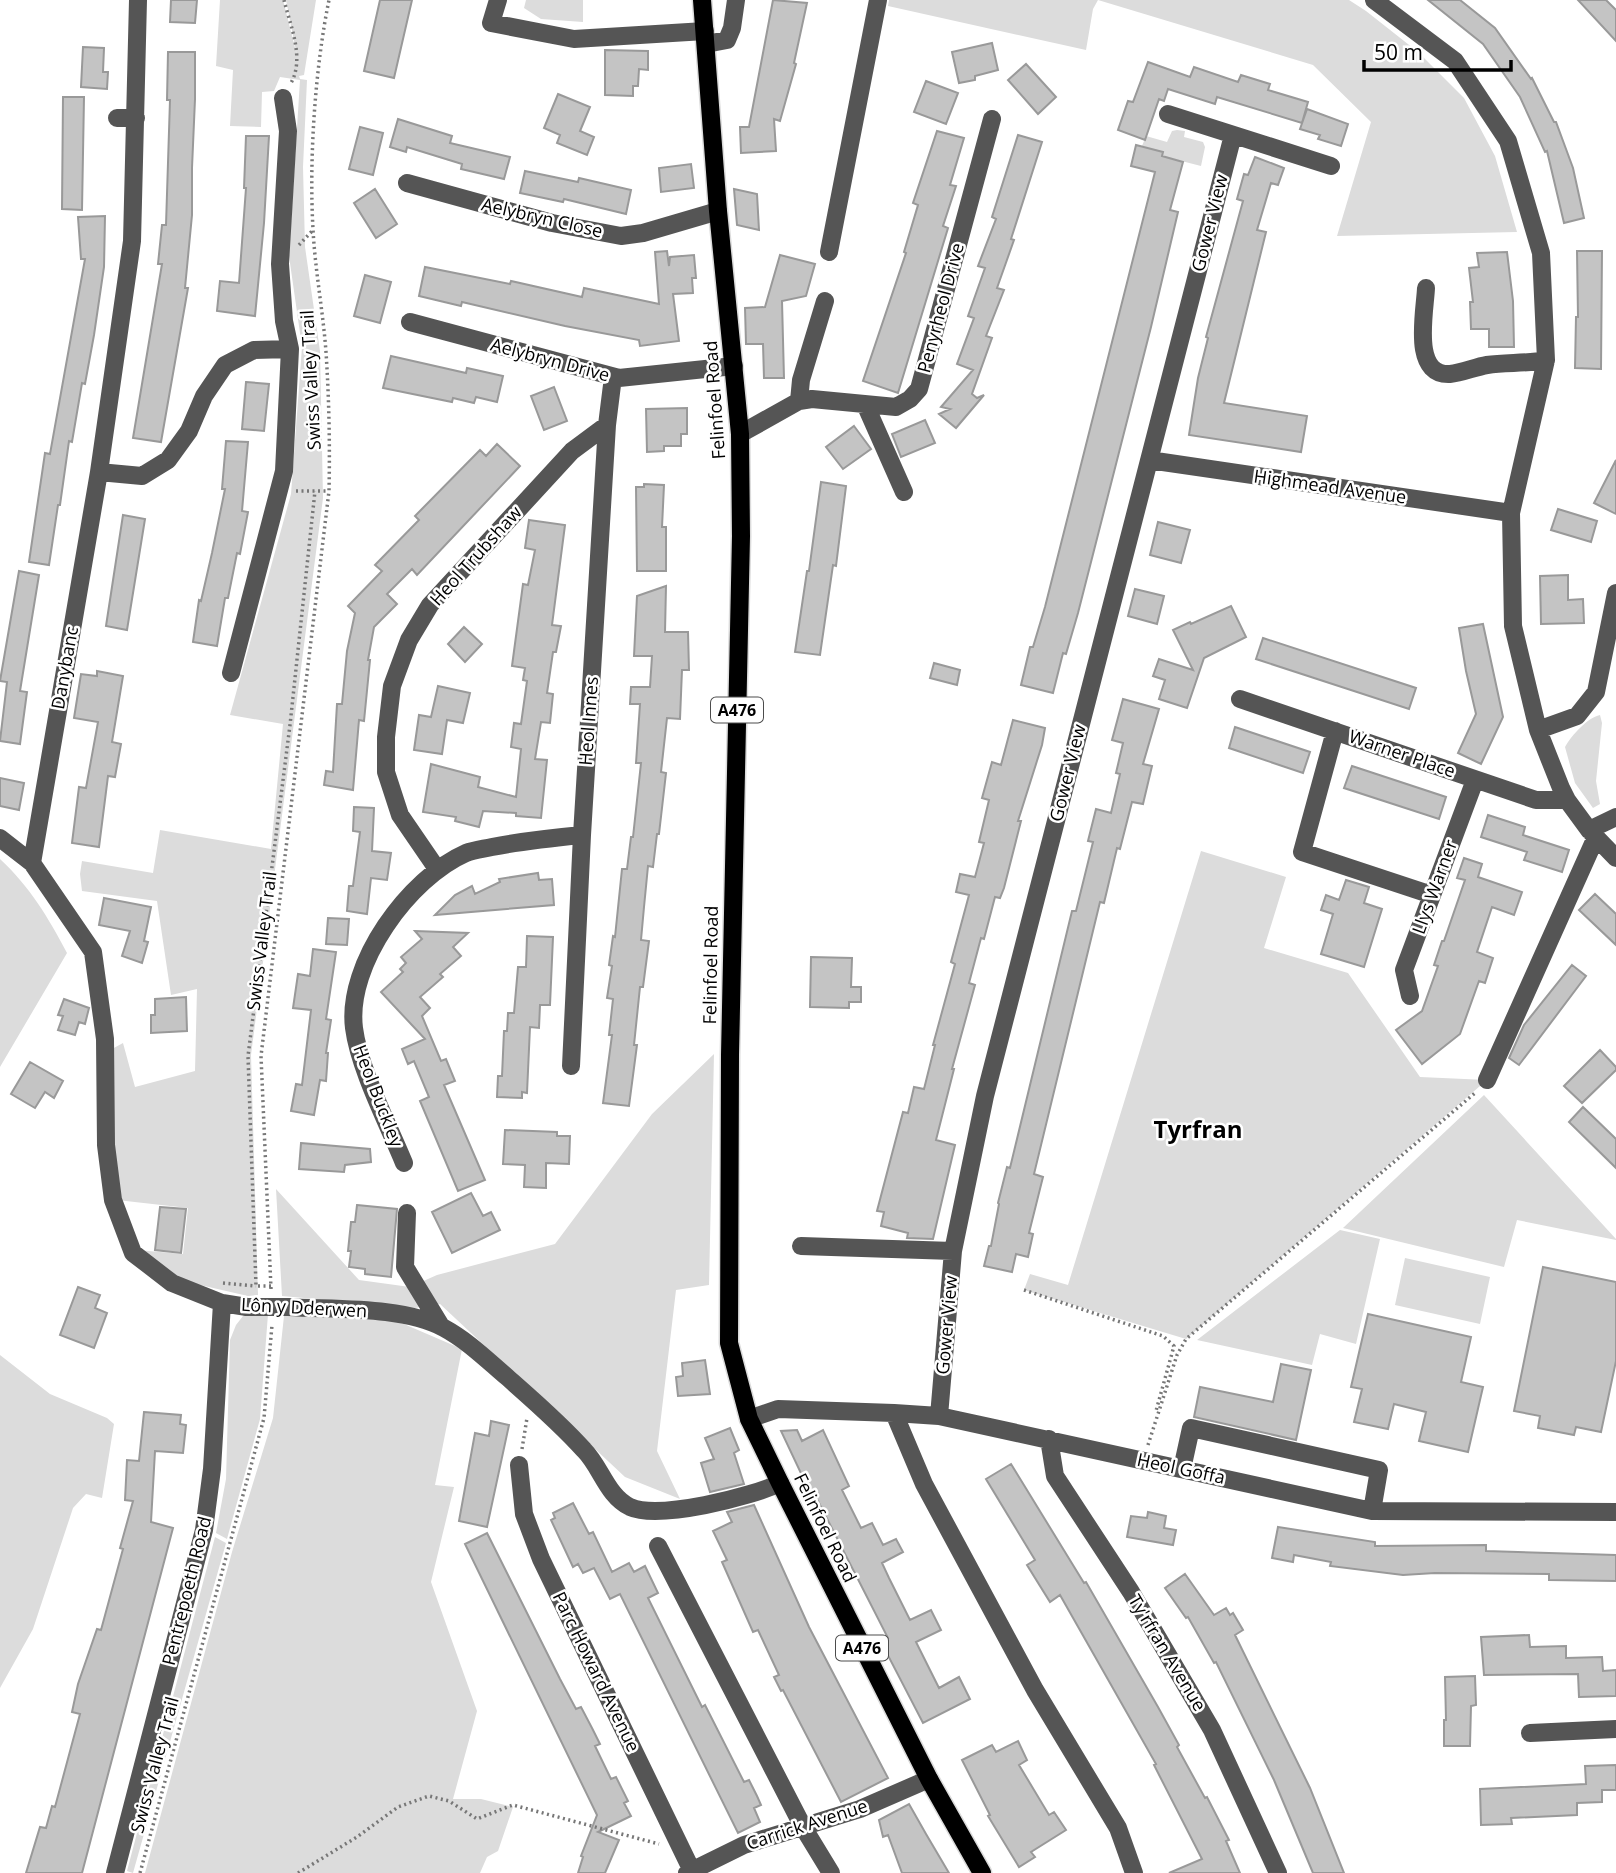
<svg xmlns="http://www.w3.org/2000/svg" width="1616" height="1873" font-family="'Open Sans',sans-serif">
<style>
.green{fill:#dcdcdc}
.building{fill:#c4c4c4;stroke:#999;stroke-width:2}
.lines{fill:none;stroke-linecap:round;stroke-linejoin:round}
.major-casing{stroke:#dbdbdb;stroke-width:21}
.path{stroke:#777;stroke-width:3.5;stroke-dasharray:2 3.5;stroke-linecap:butt}
.minor{stroke:#555;stroke-width:18}
.major{stroke:#000;stroke-width:18}
.minor-bridge{stroke:#555;stroke-width:18}
.labels{text-anchor:middle;stroke-width:5;stroke-linejoin:round;paint-order:stroke}
.shield{fill:#fff;stroke:#4c4c4c;stroke-width:2}
.shield-label{font-size:16px;font-weight:bold;fill:#000}
.street-label{font-size:18px;fill:#000;stroke:#fff}
.district-label{font-size:24px;font-weight:bold;fill:#000;stroke:#fff}
</style>
<rect width="100%" height="100%" fill="#fff"/>
<path class="green" d="M220,0H283L297,56L286,0H316L304,75L299,76L300,79L307,80L303,167L305,247L320,351L323,498L251,1055L258,1295L248,1296L174,1279L137,1250L183,1254L188,1208L117,1200L110,1137L112,1049L123,1043L135,1087L195,1071L197,989L171,995L157,901L82,891L80,874L82,861L153,873L160,830L271,849L283,724L230,715L291,494L302,347L289,256L300,80L280,77L274,91L262,92L261,127L230,126L233,70L216,66Z
M526,0H583V22L541,19L524,8Z
M889,0H1349L1366,11L1418,52L1464,98L1495,156L1517,232L1337,236L1371,122L1313,65L1098,0L1093,9L1086,50L888,6Z
M1177,130L1185,131L1184,137L1203,142L1205,147L1201,166L1162,156L1163,152L1142,146L1146,136L1167,142L1172,131Z
M1600,715L1602,723L1596,781L1600,804L1593,808L1575,783L1565,747C1572,735 1587,718 1600,715Z
M1201,851L1286,877L1264,948L1348,973L1420,1077L1487,1080L1186,1339L1024,1290L1030,1274L1068,1285Z
M0,859C30,887 48,917 67,953L0,1067Z
M714,1054L709,1285L676,1290L657,1451L680,1499L625,1477L440,1304L415,1308L282,1296L276,1189L359,1280L410,1287L437,1275L555,1244L652,1114Z
M1484,1095L1616,1239V1240L1517,1220L1504,1267L1343,1228Z
M1340,1230L1380,1239L1356,1344L1320,1334L1312,1365L1197,1340Z
M1405,1258L1490,1277L1480,1324L1395,1305Z
M268,1314L260,1419L227,1539L216,1533L226,1479L230,1340L236,1325L243,1316Z
M284,1316L390,1318L462,1349L435,1485L454,1487L431,1582L477,1711L453,1799H481L513,1807L498,1851L487,1857L480,1873H145L232,1552L273,1418Z
M0,1355L50,1394L107,1418L114,1424L102,1498L86,1494L73,1508L33,1629L0,1688Z
M215,1537L226,1543L133,1873L127,1871Z"/>
<path class="building" d="M171,0H197L195,23L170,22Z
M380,0H412L394,78L364,71Z
M773,0L807,3L794,63L796,64L780,121L774,119L776,151L741,153L740,127H749Z
M1428,0H1460L1495,28L1531,79L1532,78L1554,122H1556L1573,168L1584,218L1564,223L1547,151L1545,152L1520,97L1483,44Z
M1578,0H1606L1616,10V41Z
M992,43L998,70L975,76V80L959,83L952,52Z
M83,47L104,48L103,72H108L107,89L81,87Z
M605,50L648,51V70L639,69L638,86H633V96L605,95Z
M168,52H195V99L192,168V215L185,288H188L161,442L133,438L162,264H158L162,225H166L170,100H167Z
M1148,62L1190,77L1194,67L1238,82L1241,75L1270,84L1268,90L1308,102L1302,123L1217,97L1215,104L1168,89L1164,101L1159,99L1145,140L1118,130L1128,101L1133,102Z
M1026,64L1056,97L1038,114L1008,80Z
M926,81L958,93L946,124L914,112Z
M558,94L590,107L580,131L594,137L587,155L557,143L560,135L544,128Z
M63,97H84L82,210L62,209Z
M1307,109L1348,124L1341,146L1318,139L1320,135L1300,129Z
M398,119L452,136L450,143L510,157L504,179L461,169L462,164L407,147L406,152L390,147Z
M360,127L383,133L373,175L349,169Z
M937,131L964,138L950,185L956,186L943,226L948,228L898,393L863,381L906,253L904,252L918,205L913,203Z
M1018,135L1042,142L1011,239L1014,240L997,288L1004,290L986,336L992,338L972,394L977,398L984,395L956,428L939,414L950,409L941,407L973,370L957,364L974,318L968,316L985,268L978,266L996,219L992,217Z
M246,136H269L264,223L255,316L217,311L220,281L239,283L246,188H244Z
M1136,145L1163,152L1162,156L1183,162L1170,210L1178,212L1151,327L1078,613L1066,654L1063,653L1053,693L1021,685L1030,647H1033L1045,607L1155,172L1131,166Z
M1255,157L1284,168L1278,185L1271,183L1257,230L1266,232L1224,403L1307,416L1301,452L1189,435L1198,378L1208,338L1206,337L1243,201L1237,199L1244,174L1248,175Z
M691,164L694,188L661,192L659,168Z
M525,171L578,182L579,178L631,190L626,214L564,199L563,202L520,193Z
M375,189L397,224L376,238L354,203Z
M734,189L757,194L759,230L737,225Z
M105,216L104,267L94,335L85,384L82,383L72,442L69,441L60,505H58L49,565L29,562L45,453L50,454L85,259H81L78,217Z
M667,251L669,266L670,257L694,255L696,278H692L693,293L673,294L679,341L640,346L639,340L565,326L462,302L461,306L419,296L425,267L510,284L511,281L582,297L584,288L659,304L655,252Z
M1577,251H1602L1601,369L1575,368L1576,317H1578Z
M1507,252L1513,301L1514,347H1489V329H1471L1470,302H1473L1469,268L1479,267L1477,253Z
M780,255L815,264L806,296L782,301L784,378H764L763,344H746L745,308L765,307Z
M365,275L391,282L380,323L354,316Z
M391,356L466,373L467,368L503,376L497,402L476,397L474,403L453,398L452,402L383,388Z
M246,382L269,384L264,431L242,429Z
M554,387L567,421L544,430L531,396Z
M687,408V434H681V446H664V451L647,452L646,409Z
M925,420L935,443L901,457L892,434Z
M854,426L871,449L843,469L826,447Z
M226,441L248,442L242,511L248,512L240,554L237,553L228,598H225L217,646L193,642L199,600L201,601L212,553L225,489H222Z
M497,444L520,466L417,575L412,569L387,594L397,604L374,627L368,660H370L364,721L359,720L353,790L324,785L326,771L333,772L337,704H342L347,651L355,613L348,606L382,571L375,565L419,520L415,516L480,450L486,456Z
M1616,460V514L1594,503Z
M821,482L846,486L836,566L833,565L820,655L795,652L807,571H809Z
M644,484L664,485L662,527H666V571H637L636,487H644Z
M1558,509L1597,521L1591,542L1551,530Z
M123,515L145,519L127,630L106,626Z
M529,520L565,525L552,625L561,626L556,652H553L547,693L553,694L550,723L541,722L535,759L547,760L541,818L516,816V813L483,811L479,827L455,821L456,817L423,812L431,764L480,777L478,787L516,797L521,749L511,747L514,723L521,724L527,681L523,680L525,668L512,666L523,584L528,585L535,550L525,548Z
M1158,522L1190,530L1181,563L1150,555Z
M19,571L39,575L20,691L27,692L20,744L0,741L7,682L0,681Z
M1568,575V600L1583,599L1584,623L1541,624L1540,576Z
M666,586L665,632H688L689,670H682L680,719L667,718L661,772L666,773L659,834H657L653,867L648,866L644,907L641,940L649,941L643,987H640L634,1045H637L629,1106L603,1103L612,1035H609L613,999L607,998L612,966L609,965L613,936L615,937L622,869H627L631,837H633L641,763H636L640,704H630L631,687H650L652,656H634L637,596Z
M1135,589L1164,596L1157,624L1128,616Z
M1231,606L1246,637L1204,658L1187,708L1159,699L1165,680L1153,676L1159,659L1193,670L1173,630L1190,622L1191,624Z
M1483,624L1503,717L1481,764L1458,753L1476,714L1466,671L1459,628Z
M464,627L482,644L465,662L448,644Z
M1263,638L1416,688L1409,709L1256,659Z
M934,663L960,670L957,685L930,678Z
M97,671L123,676L112,742L121,744L115,777L108,776L99,847L72,843L79,787L86,788L98,722L74,718L81,674L97,676Z
M438,686L470,693L463,723L447,720L442,754L414,750L419,715L431,717Z
M1123,699L1159,709L1143,764L1152,766L1143,804L1132,802L1120,849L1117,848L1104,903L1100,902L1034,1174L1043,1177L1029,1233L1033,1234L1028,1257L1016,1254L1012,1272L984,1266L989,1246H991L999,1204L998,1203L1007,1167L1010,1168L1072,911H1076L1093,842L1088,841L1096,809L1111,813L1120,774L1116,773L1123,743L1112,740Z
M1013,720L1045,728L1042,745L1018,821H1021L1004,888L1000,898L995,897L984,939L981,938L969,983L975,985L952,1069H954L936,1140L955,1145L933,1239L907,1238L908,1233L881,1226L884,1212L877,1211L903,1112L908,1113L914,1087L924,1089L935,1045H933L955,964L951,962L969,895L956,892L960,874L975,877L984,843L979,842L989,800L982,798L992,762L1001,765Z
M1235,727L1310,752L1303,773L1229,748Z
M1352,766L1446,797L1439,819L1344,788Z
M0,778L24,783L19,810L0,806Z
M354,807L374,808L372,851L391,853L387,880L371,878L367,914L347,911L349,886H353L360,832L353,831Z
M1488,815L1525,827L1523,835L1569,850L1562,872L1524,860L1527,852L1481,837Z
M1464,858L1482,864L1478,877L1522,892L1514,915L1492,907L1477,952L1493,958L1485,983L1479,981L1460,1034L1422,1064L1396,1030L1422,1011L1438,966L1434,965L1442,941H1444L1465,880L1457,878Z
M538,873L539,880L552,879L554,905L435,915L455,895L472,886L475,894L500,882L499,879Z
M1346,880L1369,887L1364,903L1382,909L1364,967L1321,954L1333,914L1321,910L1326,895L1339,900Z
M1595,894L1616,914V945L1579,910Z
M104,898L151,907L144,941L148,942L142,963L122,956L130,931L99,925Z
M328,918L349,919L347,945L326,944Z
M415,931L468,933L453,947L461,956L440,974L443,977L420,997L430,1008L422,1016L441,1061L446,1059L455,1081L444,1085L485,1180L458,1191L420,1101L429,1097L414,1061L408,1064L402,1049L425,1039L381,992L403,972L400,969L406,963L401,957L422,939Z
M527,936L553,937L550,1005H540L539,1028L530,1027L527,1093L522,1092V1098L497,1097L498,1076H502L504,1031H507L508,1013H514L518,967H526Z
M313,949L336,952L326,1019L331,1020L326,1053H328L326,1081L320,1080L314,1115L291,1111L296,1084L302,1085L311,1010L293,1008L298,974L310,976Z
M811,957L852,958L851,987H861V1002H849V1008L810,1007Z
M1572,965L1586,976L1519,1065L1509,1058L1524,1025Z
M186,997L187,1031L151,1033V1015H155V999Z
M64,999L89,1008L85,1024L79,1022L75,1035L58,1030L63,1016L58,1015Z
M1600,1050L1616,1067V1070L1582,1103L1564,1086Z
M30,1062L63,1081L54,1098L45,1092L35,1108L11,1094Z
M1583,1107L1616,1139V1168L1569,1122Z
M505,1130L557,1132V1136H570L569,1164L546,1163V1188L524,1187L525,1165L503,1164Z
M301,1143L370,1149L371,1162L345,1165L344,1172L299,1169Z
M471,1193L483,1216L491,1212L500,1230L452,1253L432,1212Z
M357,1205L397,1209L391,1277L365,1274V1269L349,1267L351,1251H348L351,1222H355Z
M160,1207L186,1209L181,1253L155,1250Z
M1543,1267L1616,1282V1361L1601,1432L1576,1427L1574,1435L1538,1428L1540,1416L1514,1411Z
M78,1287L100,1295L95,1308L107,1313L94,1348L60,1335Z
M1368,1314L1471,1337L1461,1382L1483,1387L1468,1452L1419,1441L1426,1412L1394,1404L1388,1429L1354,1422L1362,1389L1351,1387Z
M705,1360L710,1394L678,1396L676,1377L683,1376L682,1363Z
M1281,1364L1311,1370L1296,1440L1194,1417L1200,1387L1273,1402Z
M144,1412L181,1415L180,1424L186,1425L183,1453L155,1451L151,1522L173,1528L82,1873H26L40,1827L46,1828L52,1806L55,1807L80,1714L72,1712L78,1684L97,1629L101,1630L123,1549L120,1548L133,1501L125,1500L127,1460L139,1461Z
M491,1421L509,1425L487,1527L459,1521L475,1433L489,1436Z
M730,1428L739,1450L734,1453L744,1484L710,1492L701,1463L714,1459L705,1438Z
M797,1430L802,1441L823,1430L849,1486L842,1490L861,1528L872,1523L883,1545L896,1539L903,1552L882,1563L889,1578L910,1620L931,1610L941,1630L916,1642L939,1688L959,1677L970,1699L923,1723L881,1642L888,1638L818,1501L815,1503L781,1431Z
M1011,1464L1084,1583L1086,1582L1158,1707L1179,1745L1177,1747L1205,1798L1207,1797L1229,1840L1226,1841L1240,1873H1169L1202,1859L1154,1765L1156,1764L1060,1595L1050,1602L1027,1565L1035,1560L986,1479Z
M573,1503L589,1534L593,1532L612,1572L629,1563L634,1572L645,1566L658,1593L648,1598L702,1707L705,1705L744,1782L749,1780L757,1796L761,1805L754,1808L760,1822L738,1833L620,1594L610,1599L594,1568L583,1573L578,1564L573,1567L551,1520L555,1518L553,1513Z
M754,1505L809,1627L888,1778L841,1802L783,1690L781,1691L774,1677L779,1675L758,1630L753,1632L722,1562L727,1560L713,1531L732,1522L727,1512Z
M1148,1512L1166,1516L1164,1528L1176,1530L1173,1545L1127,1537L1131,1516L1147,1518Z
M1278,1527L1375,1542V1546L1486,1545V1551L1616,1555V1581L1549,1580V1574L1435,1573L1403,1575L1330,1566L1331,1562L1294,1555L1293,1562L1272,1558Z
M487,1533L560,1679L576,1709L581,1707L592,1728L600,1744L595,1746L611,1779L616,1777L628,1801L624,1803L631,1816L598,1832L619,1840L605,1873H578L583,1857L581,1856L597,1815L465,1544Z
M1185,1574L1214,1615L1226,1608L1230,1615L1233,1613L1243,1630L1235,1635L1310,1788L1344,1873H1313L1274,1780L1216,1662L1214,1663L1188,1617L1186,1618L1165,1588Z
M1529,1635L1530,1647L1566,1646V1658L1602,1657L1603,1671L1616,1670V1696L1579,1697L1578,1674L1484,1675L1481,1637Z
M1475,1676L1476,1705L1471,1706L1470,1746H1444V1720H1446L1445,1677Z
M1018,1741L1027,1760L1019,1765L1049,1815L1054,1812L1066,1830L1031,1852L1035,1857L1019,1867L988,1816L990,1815L962,1760L992,1745L996,1752Z
M1616,1765V1790H1602V1802L1577,1803V1815L1511,1818L1512,1824L1481,1825L1480,1789L1586,1784L1585,1766Z
M909,1804L926,1834L949,1873H902L888,1835L883,1837L879,1820Z"/>
<g class="lines">
<g class="major-casing">
<path id="major" d="M702,0L718,211L740,434L741,536L730,1055L729,1343L749,1419L780,1483L929,1779L982,1873"/>
</g>
<path class="path" d="M284,0C290,25 305,58 291,83
M299,245L313,230
M296,491H329
M223,1283L256,1286
M271,1286H256L248,1056L290,725L315,491
M271,1289L261,1056L329,491C330,444 329,398 326,352C323,311 315,270 313,229C309,160 315,68 329,0
M1024,1290L1163,1336L1174,1346L1156,1411
M1148,1445L1177,1355L1186,1339L1475,1093
M522,1449L527,1418
M140,1873L264,1418L272,1325
M298,1873L357,1837L398,1807L429,1796L449,1801L477,1819L513,1805L659,1844"/>
<path class="minor" d="M498,0L491,23L574,39L705,31
M1374,0L1455,61L1508,141L1541,253L1546,360L1511,513L1513,626L1538,730L1561,788L1567,800L1589,830L1616,858
M706,44L727,40L732,28L736,0
M1168,114L1331,166
M117,118H136
M407,183L552,223L621,236L643,233L718,211
M829,252L878,0
M1426,288C1425,312 1411,376 1450,374C1462,373 1475,367 1487,365C1506,362 1526,364 1546,360
M410,322L619,378L734,366
M799,401L801,380L825,301
M865,404L904,492
M740,434L799,401L812,399L896,407L910,399L919,389L992,119
M1149,460L1511,513
M99,472L142,476L168,460L189,431L204,396L225,365L254,350L290,349
M231,673L284,471L290,349L284,321L280,264L288,131L283,98
M1240,699L1536,800H1567
M1538,730L1577,716L1596,692L1616,593
M1335,731L1302,852L1432,895
M1589,830L1616,817
M0,838L32,863L93,952L105,1039L106,1145L113,1200L133,1253L172,1283L222,1303L247,1307
M32,863L99,472L132,241L138,0
M437,869L400,815L386,772V737L392,686L409,640L430,605L572,451L607,425
M1410,996L1404,970L1475,780
M571,1066L582,835L607,425L613,377
M1487,1080L1596,837
M404,1163C388,1124 359,1068 354,1028C346,964 409,878 466,853C474,850 483,849 492,847C522,841 551,838 582,835
M407,1213L405,1267L441,1326
M801,1246L953,1251
M288,1307C335,1310 402,1306 444,1328C468,1341 487,1360 507,1377C533,1400 561,1424 584,1450C601,1467 607,1496 630,1507C659,1520 751,1497 780,1483
M894,1413L924,1484L1035,1690L1118,1828L1134,1873
M939,1416L953,1251L985,1096L1233,135
M749,1419L778,1409L894,1413L939,1416L1372,1511L1616,1512
M1049,1439L1055,1476L1131,1592L1212,1730L1278,1873
M519,1465L524,1514L541,1559L693,1873
M1182,1469L1191,1428L1379,1470L1372,1511
M658,1546L803,1827L831,1873
M1530,1733L1616,1729
M115,1873L204,1530L212,1469L222,1303
M687,1873L744,1845L860,1809L929,1779"/>
<use href="#major" class="major"/>
<path class="minor-bridge" d="M247,1307H288"/>
</g>
<g class="labels">
<g class="shield">
<rect x="711" y="697.5" width="52" height="25" rx="5"/>
<rect x="836" y="1635.5" width="52" height="25" rx="5"/>
</g>
<g class="shield-label">
<text x="737" y="716">A476</text>
<text x="862" y="1654">A476</text>
</g>
<g class="street-label">
<text transform="translate(542 218) rotate(13)" y="6">Aelybryn Close</text>
<text transform="translate(1210 223) rotate(-76)" y="6">Gower View</text>
<text transform="translate(941 308) rotate(-75)" y="6">Penyrheol Drive</text>
<text transform="translate(550 360) rotate(15)" y="6">Aelybryn Drive</text>
<text transform="translate(311 380) rotate(-93)" y="6">Swiss Valley Trail</text>
<text transform="translate(715 400) rotate(-94)" y="6">Felinfoel Road</text>
<text transform="translate(1330 487) rotate(8)" y="6">Highmead Avenue</text>
<text transform="translate(476 556) rotate(-48)" y="6">Heol Trubshaw</text>
<text transform="translate(65 668) rotate(-80)" y="6">Danybanc</text>
<text transform="translate(589 721) rotate(-86)" y="6">Heol Innes</text>
<text transform="translate(1402 754) rotate(19)" y="6">Warner Place</text>
<text transform="translate(1068 773) rotate(-76)" y="6">Gower View</text>
<text transform="translate(1435 887) rotate(-70)" y="6">Llys Warner</text>
<text transform="translate(262 941) rotate(-83)" y="6">Swiss Valley Trail</text>
<text transform="translate(711 965) rotate(-89)" y="6">Felinfoel Road</text>
<text transform="translate(378 1096) rotate(69)" y="6">Heol Buckley</text>
<text transform="translate(304 1308) rotate(3)" y="6">Lôn y Dderwen</text>
<text transform="translate(947 1325) rotate(-85)" y="6">Gower View</text>
<text transform="translate(1181 1469) rotate(12)" y="6">Heol Goffa</text>
<text transform="translate(825 1528) rotate(64)" y="6">Felinfoel Road</text>
<text transform="translate(187 1591) rotate(-76)" y="6">Pentrepoeth Road</text>
<text transform="translate(1167 1653) rotate(59)" y="6">Ty'rfran Avenue</text>
<text transform="translate(596 1672) rotate(64)" y="6">Parc Howard Avenue</text>
<text transform="translate(155 1765) rotate(-75)" y="6">Swiss Valley Trail</text>
<text transform="translate(807 1825) rotate(-18)" y="6">Carrick Avenue</text>
</g>
<g class="district-label">
<text x="1198" y="1138">Tyrfran</text>
</g>
</g>
<path d="M1364 60v10h147v-10" fill="none" stroke="#000000" stroke-width="3.5"/>
<text x="1374" y="60" font-size="21" fill="#000000" stroke="#ffffff" stroke-width="5" paint-order="stroke">50 m</text>
</svg>
